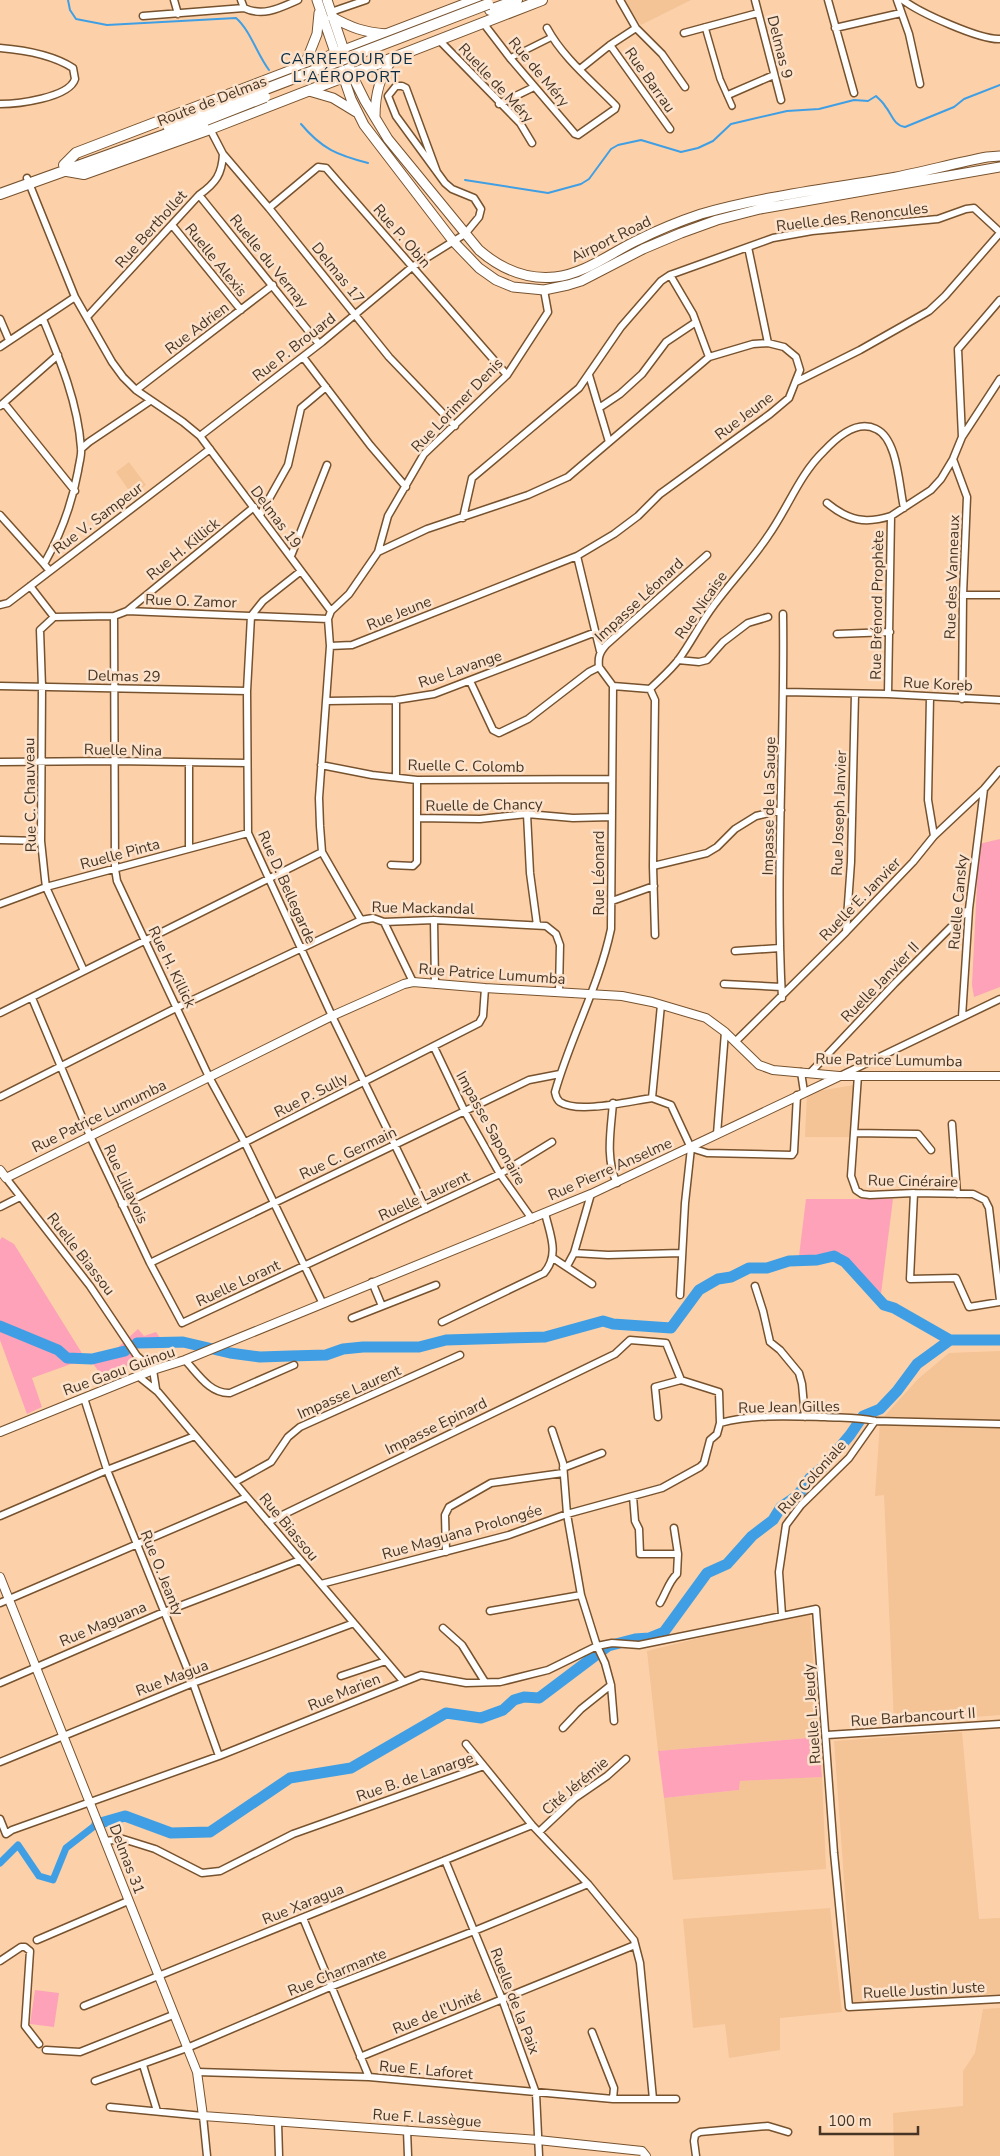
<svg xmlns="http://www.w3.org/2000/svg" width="1000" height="2156" font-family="'Nunito Sans',sans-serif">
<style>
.built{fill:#f4c396}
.green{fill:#fda2b8}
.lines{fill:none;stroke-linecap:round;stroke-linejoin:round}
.stream{stroke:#409fe4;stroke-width:2}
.canal{stroke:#409fe4;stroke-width:7}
.river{stroke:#409fe4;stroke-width:11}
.pedestrian-casing{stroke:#77522e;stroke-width:8}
.minor-casing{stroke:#77522e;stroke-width:9}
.tertiary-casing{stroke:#77522e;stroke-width:10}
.secondary-casing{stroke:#77522e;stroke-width:11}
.primary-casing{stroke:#77522e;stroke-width:12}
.pedestrian{stroke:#fff;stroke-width:5}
.minor{stroke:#fff;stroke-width:6}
.tertiary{stroke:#fff;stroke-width:8}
.secondary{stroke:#fff;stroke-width:9}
.primary{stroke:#fff;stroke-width:10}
.primary-bridge-casing{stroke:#77522e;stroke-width:12;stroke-linecap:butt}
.primary-bridge{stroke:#fff;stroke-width:10}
.labels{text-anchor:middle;stroke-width:5;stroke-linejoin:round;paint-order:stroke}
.street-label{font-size:15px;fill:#463525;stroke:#fce2ca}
.neighbourhood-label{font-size:16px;letter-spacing:1px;fill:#0a2d45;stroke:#fce2ca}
</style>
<rect width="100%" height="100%" fill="#fcd1a9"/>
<path class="built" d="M623,0H691L641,25Z
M129,462L146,485L132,495L116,472Z
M854,1085L852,1137H805L807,1093Z
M1000,1351V1715L894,1723L884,1495L875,1496L880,1421L918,1379L949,1353Z
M810,1615L818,1737L658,1751L647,1651L784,1617Z
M962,1732L979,1919L1000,1918V1994L853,2004L834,1741Z
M822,1777L826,1869L673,1880L664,1798L739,1790L740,1781Z
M830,1908L842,2012L780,2018V2050L729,2058L725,2024L693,2028L683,1919Z
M1000,2008V2156H894L893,2113L963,2106V2071L975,2053L983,2009Z"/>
<path class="green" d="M1000,839V987L974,997L972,985L979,844Z
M806,1199H893L881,1294L841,1253L799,1256Z
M2,1237L14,1244L85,1358L114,1351L138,1329L144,1336L156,1332L161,1339L131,1349L135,1363L102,1376L91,1361L71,1364L32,1378L42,1407L27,1414L0,1340V1240Z
M818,1737L822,1777L740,1781L739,1790L664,1798L658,1751Z
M35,1990L59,1993L54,2027L30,2024Z"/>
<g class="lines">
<path class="stream" d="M68,0L70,10L76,19L107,25L236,18C250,30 257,54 269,70
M301,124C322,149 337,155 368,163
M465,180L548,193L581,184L589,179L611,149L618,145L641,140L681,152L698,148L713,141L731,124L787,111L819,109L854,100L868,101L876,96C879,99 883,102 885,106C892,114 893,125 905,127L954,107L964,99L1000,85"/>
<path class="canal" d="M0,1863L18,1845L39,1876L53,1880L66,1848L97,1824"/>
<path class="river" d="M0,1326L58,1350L67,1358L92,1359L125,1351
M137,1343L183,1342L230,1353L260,1357L290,1356L326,1355L343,1349L363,1347H419L446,1340L545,1337L603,1321L613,1324L671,1328L699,1290L718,1279L731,1277L749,1268H767L789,1261L817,1260L834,1256L845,1262L884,1305L894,1308L950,1340
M97,1824L125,1816L171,1833L210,1832L290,1778L351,1768L446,1713L481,1718L503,1710L514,1700L524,1697L539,1698L608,1646L635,1639L649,1638L664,1632L707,1573L727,1564L752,1536L773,1520L781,1507L798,1495L810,1478L823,1467L850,1435L863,1416L880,1409L897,1391L917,1364L950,1340H1000"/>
<g class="pedestrian-casing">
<path id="pedestrian" d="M705,27L720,79L732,106
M510,58L552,37"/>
</g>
<g class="minor-casing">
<path id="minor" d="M174,0L178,14
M241,0L244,8
M620,0L636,28L662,54L685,87
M755,0L781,100
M828,0L854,93
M897,0L909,34L920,84
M903,0C920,13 980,40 1000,39
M244,8C263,17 280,8 298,0
M331,12L366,0
M143,16L244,8
M484,24L510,58L575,134L578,135L615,109L616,106C593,82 563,58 547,28
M835,28L901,13
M684,33L758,13
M440,41L520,123L532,143
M610,45L670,129
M0,48C24,50 53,55 73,68L75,79C69,98 17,104 0,104
M580,69L610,45L636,28
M728,95L774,75
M499,104L534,87
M210,129L223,154L269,208L389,357L455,426
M27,178L75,297L112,362L123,377L136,390L183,422L200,436L331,611
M199,195L319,344
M269,208L318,167L326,168L507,375
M172,225L241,310
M748,247L768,343
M670,275L693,314L709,357
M87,317L199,195C216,183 222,174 223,154
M0,319L9,340
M43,319C60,360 78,403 81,448C82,455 79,463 78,471C72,504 61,534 44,564L49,570
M0,347L75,297
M303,357L370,445L406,487
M589,375L609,442
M796,382L860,350L929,311L945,296L1000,233
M136,390L273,285
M4,403L75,491
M0,406L58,355
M599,408L620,394L642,374L666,342L696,322
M200,436L322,342L412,267L465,234L479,217L481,209L474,198L452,189L445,183L396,116L388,96L396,86H402L406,88L437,172
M962,437L958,349L1000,300
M81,449L89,442L150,401
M953,459L967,497L963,595L962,699
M827,503C849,521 865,524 891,516
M0,515L44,564
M260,515L288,465L301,408L326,387
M463,518L472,478L579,388L621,327L661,281L670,275L773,238L812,231L938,219L966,209L974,208L1000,232
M291,556L327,465
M577,556L600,651
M301,571L263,601L251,616L247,691L248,833L332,1016L426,1209
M30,586L54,617
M963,595H1000
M0,605L8,603L210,449
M127,611L254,507
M114,616L115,869L117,881L209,1077L245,1143L322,1302
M54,617L40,630L42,687L41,841L45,879L46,887L84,971
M54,617L114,616L127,611L328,619
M837,634L890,632
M330,646L352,645L577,556L614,534L638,516L660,494L770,414L789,398L800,370L796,357L784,347L768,343L753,344L709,357L568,477L528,495L427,529L378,552
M678,660L699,662L707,660L723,642L748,623L768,617
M599,667L613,686L611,929C599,986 571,1036 555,1092C556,1096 556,1099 560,1102C578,1114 630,1101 652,1098
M470,681L493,730L499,733L528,719L589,672L599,667C598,658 599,653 606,645L707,555
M0,686L247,691
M613,686L650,689
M784,692L888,694L1000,700
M888,694L891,516L931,490L941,479L953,459L962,437L1000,379
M930,697L928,800L934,836
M396,700V777
M327,701L396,700L434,694L596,632
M0,762L114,761L247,763
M321,765L372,775L417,780L612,779
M527,814L530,873L537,925
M417,818L480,819L527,814L573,818L612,817
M0,840L41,841
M189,848V763
M391,865L413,866L417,862V780
M653,866L707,853L717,847L735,829L756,816L781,810
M612,901L654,886
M0,904L46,887L248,833
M361,920L322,852L320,826L319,798L330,646L328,619L331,611L349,594L378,552L388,516L424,454L507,375L548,312L544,290
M434,920L435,984
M384,922L413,982
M846,932L851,862L855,694
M655,935L653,866L655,700L650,689C660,679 671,670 679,659C692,641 701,622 714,605C732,581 752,560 768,536C788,508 799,475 824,451C836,438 857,419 876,429C898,439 899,487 904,508
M735,951L780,948
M724,984L781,987
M32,998L90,1136L150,1263L182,1323L500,1174L552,1142
M782,998C775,870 785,742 783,614
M661,1005L652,1098L671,1105L691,1148L707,1153L792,1155L794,1152L797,1095
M0,1013L322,852
M962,1017L969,909L984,789
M735,1042L846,932L913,862L934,836L984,789L1000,770
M434,1047L465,1112L500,1174L532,1219
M801,1072L804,1092
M810,1073L895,983L969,909
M858,1075L851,1176L856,1190L862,1194L870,1195L914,1193L973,1194L985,1200L989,1208L1000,1300
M840,1076L1000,999
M0,1097L178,1007L361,920L373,918L384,922L434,920L546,926L556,934L560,945L559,991
M613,1103C611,1129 605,1159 617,1183
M952,1124L957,1194
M854,1133L918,1134L931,1150
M717,1134L725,1032
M6,1178L90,1286L137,1356L153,1370L156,1389
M914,1193L910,1279L956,1278L969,1307L1000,1302
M122,1205L479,1023L483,1016L485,988
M0,1207L20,1197
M574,1253L608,1255L681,1253
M553,1258L592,1284
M150,1263L529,1080L560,1074
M567,1266L574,1253L591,1194
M372,1282L382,1306
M755,1286L763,1311L770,1342L780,1350L799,1373L802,1384L805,1417
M680,1295L685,1203L691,1148
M352,1318L436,1285
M442,1322L544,1273C560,1254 550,1235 545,1213
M137,1356L138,1376L158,1392L403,1681
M185,1360C198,1374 210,1394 230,1393L294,1365
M84,1398L107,1470L193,1683L219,1756
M658,1417L655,1387L681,1380
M552,1430L563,1463L567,1514L581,1595L597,1646L605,1663L611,1685L614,1721
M563,1468L602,1453
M235,1482L271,1462L288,1437L300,1427L460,1355
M633,1496L635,1521L639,1529L640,1554H678L677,1574C669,1581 666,1593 660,1603
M0,1516L107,1470L195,1436
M268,1522L615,1354L630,1340L666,1343L681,1380L719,1392L720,1423
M674,1528L678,1554
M446,1552L445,1515L449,1507L491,1483L563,1473
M321,1584L509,1535L567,1514L662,1488L700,1467L704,1463L710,1440L717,1434L720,1423C754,1414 790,1416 825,1417C841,1418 859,1417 875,1421L1000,1424
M0,1603L247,1497
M490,1611L581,1595
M782,1615L779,1572L786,1525L801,1505L849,1458L875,1421
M443,1628L462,1645L485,1682
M341,1676L386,1661
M0,1683L164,1612L300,1560
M563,1728L581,1709L611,1685
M827,1735L1000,1724
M466,1744L532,1825L588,1884L634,1940L640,1963L653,2099
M0,1762L193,1683L354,1623
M0,1819L6,1834L12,1830L219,1756L421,1675L466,1683L500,1682L548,1670L597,1646L612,1643L639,1645L816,1609L834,1853L849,2007L1000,1999
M539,1832L575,1798L607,1776L626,1759
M105,1841L123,1839L155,1849L202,1873L220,1871L293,1834L484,1766
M445,1860L502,1999L536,2093L539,2156
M303,1918L369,2077
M37,1940L128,1901
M0,1961L21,1947H25L30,1951L25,2026L39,2044
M84,2006L532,1825
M592,2032L614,2088L613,2099
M46,2050L80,2052L173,2015
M360,2057L635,1945
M143,2065L157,2111
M197,2072L369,2077L613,2099H676
M95,2081L187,2048L330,1987L474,1931L588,1884
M110,2107L203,2116L207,2156
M278,2122L279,2156
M407,2130L408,2156
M696,2156L694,2141L695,2135L700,2132L768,2126L788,2132"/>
</g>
<g class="tertiary-casing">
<path id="tertiary" d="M0,1170L6,1178L332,1016L404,984L413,982L485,988L622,996L652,1002L706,1018L725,1032L759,1065L773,1070L839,1076H1000
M0,1432L153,1370L185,1360L591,1194L838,1077
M0,1577L197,2072L203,2116L538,2140L642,2151L646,2156"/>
</g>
<g class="secondary-casing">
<path id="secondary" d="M317,0L351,99L364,125L453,241L479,268L496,280L513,287L544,290L568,285L581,281L643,249L681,233L717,220L760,209L1000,167
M327,0L353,77L365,101L388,139L479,250C501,269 527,280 555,277C585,274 612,252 638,240C658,230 680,221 701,214C764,196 827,189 891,178C923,172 955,163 987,157L1000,156
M332,17C352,28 363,32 386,34
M304,67L317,34L319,13
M309,91L333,98L356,112
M375,117C375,95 379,76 393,59"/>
</g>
<g class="primary-casing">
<path id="primary" d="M490,10L517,0
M168,126L203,113
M64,165L76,153L476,0
M67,171L84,174L210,129L542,0
M0,194L206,120"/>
</g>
<use href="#pedestrian" class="pedestrian"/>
<use href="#minor" class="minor"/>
<use href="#tertiary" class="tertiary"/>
<use href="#secondary" class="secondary"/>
<use href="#primary" class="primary"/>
<g class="primary-bridge-casing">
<path id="primary-bridge" d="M203,113L488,4
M206,120L265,97"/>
</g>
<use href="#primary-bridge" class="primary-bridge"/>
</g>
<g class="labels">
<g class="street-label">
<text transform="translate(780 47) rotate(76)" y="5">Delmas 9</text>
<text transform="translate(539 72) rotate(50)" y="5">Rue de Méry</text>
<text transform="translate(650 80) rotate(55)" y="5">Rue Barrau</text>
<text transform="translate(496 83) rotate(47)" y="5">Ruelle de Méry</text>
<text transform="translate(212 101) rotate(-21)" y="5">Route de Delmas</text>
<text transform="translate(852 217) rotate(-7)" y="5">Ruelle des Renoncules</text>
<text transform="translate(151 229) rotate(-48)" y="5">Rue Berthollet</text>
<text transform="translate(402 236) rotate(49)" y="5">Rue P. Obin</text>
<text transform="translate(611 239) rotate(-26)" y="5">Airport Road</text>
<text transform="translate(216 260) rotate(51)" y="5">Ruelle Alexis</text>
<text transform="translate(269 261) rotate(51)" y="5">Ruelle du Vernay</text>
<text transform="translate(338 273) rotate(51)" y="5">Delmas 17</text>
<text transform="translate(197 328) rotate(-37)" y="5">Rue Adrien</text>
<text transform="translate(294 347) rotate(-38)" y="5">Rue P. Brouard</text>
<text transform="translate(457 405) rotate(-46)" y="5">Rue Lorimer Denis</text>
<text transform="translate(744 416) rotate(-37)" y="5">Rue Jeune</text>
<text transform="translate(276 517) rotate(53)" y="5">Delmas 19</text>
<text transform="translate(98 518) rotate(-37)" y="5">Rue V. Sampeur</text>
<text transform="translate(183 549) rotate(-39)" y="5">Rue H. Killick</text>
<text transform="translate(952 577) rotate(-88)" y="5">Rue des Vanneaux</text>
<text transform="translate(639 600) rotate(-43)" y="5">Impasse Léonard</text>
<text transform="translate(191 601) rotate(2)" y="5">Rue O. Zamor</text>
<text transform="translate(701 605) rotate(-55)" y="5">Rue Nicaise</text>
<text transform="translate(877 605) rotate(-89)" y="5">Rue Brénord Prophète</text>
<text transform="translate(399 613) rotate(-22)" y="5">Rue Jeune</text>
<text transform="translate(460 669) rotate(-19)" y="5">Rue Lavange</text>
<text transform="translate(124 676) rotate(1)" y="5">Delmas 29</text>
<text transform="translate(938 684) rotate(3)" y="5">Rue Koreb</text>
<text transform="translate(123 750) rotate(1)" y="5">Ruelle Nina</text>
<text transform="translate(466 766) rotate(1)" y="5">Ruelle C. Colomb</text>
<text transform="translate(30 795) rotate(-91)" y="5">Rue C. Chauveau</text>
<text transform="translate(484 805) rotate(-1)" y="5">Ruelle de Chancy</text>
<text transform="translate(769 806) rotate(-89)" y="5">Impasse de la Sauge</text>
<text transform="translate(839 813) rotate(-88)" y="5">Rue Joseph Janvier</text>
<text transform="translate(120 854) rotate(-15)" y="5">Ruelle Pinta</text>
<text transform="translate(599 873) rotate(-90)" y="5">Rue Léonard</text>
<text transform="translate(287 887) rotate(66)" y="5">Rue D. Bellegarde</text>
<text transform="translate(860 899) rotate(-46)" y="5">Ruelle E. Janvier</text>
<text transform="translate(958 902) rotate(-85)" y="5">Ruelle Cansky</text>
<text transform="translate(423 908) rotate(1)" y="5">Rue Mackandal</text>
<text transform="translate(172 967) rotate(64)" y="5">Rue H. Killick</text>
<text transform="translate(492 974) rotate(4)" y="5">Rue Patrice Lumumba</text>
<text transform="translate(880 982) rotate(-46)" y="5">Ruelle Janvier II</text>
<text transform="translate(889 1060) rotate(1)" y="5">Rue Patrice Lumumba</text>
<text transform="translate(311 1095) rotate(-27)" y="5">Rue P. Sully</text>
<text transform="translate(99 1116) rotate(-26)" y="5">Rue Patrice Lumumba</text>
<text transform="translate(491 1128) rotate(61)" y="5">Impasse Saponaire</text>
<text transform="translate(348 1153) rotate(-25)" y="5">Rue C. Germain</text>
<text transform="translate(610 1169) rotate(-24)" y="5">Rue Pierre Anselme</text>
<text transform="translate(913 1181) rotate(1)" y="5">Rue Cinéraire</text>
<text transform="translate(126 1184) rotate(65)" y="5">Rue Lillavois</text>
<text transform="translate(424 1196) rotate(-25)" y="5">Ruelle Laurent</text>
<text transform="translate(81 1254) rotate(52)" y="5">Ruelle Biassou</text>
<text transform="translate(238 1283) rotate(-25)" y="5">Ruelle Lorant</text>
<text transform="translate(119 1371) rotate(-20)" y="5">Rue Gaou Guinou</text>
<text transform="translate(349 1392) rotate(-24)" y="5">Impasse Laurent</text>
<text transform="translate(789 1407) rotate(-1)" y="5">Rue Jean Gilles</text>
<text transform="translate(436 1426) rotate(-26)" y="5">Impasse Epinard</text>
<text transform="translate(812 1477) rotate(-48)" y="5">Rue Coloniale</text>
<text transform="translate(289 1527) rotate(50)" y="5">Rue Biassou</text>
<text transform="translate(462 1532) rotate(-16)" y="5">Rue Maguana Prolongée</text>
<text transform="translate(162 1573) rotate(68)" y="5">Rue O. Jeanty</text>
<text transform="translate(103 1624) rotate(-23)" y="5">Rue Maguana</text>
<text transform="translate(172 1678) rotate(-21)" y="5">Rue Magua</text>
<text transform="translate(344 1692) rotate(-22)" y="5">Rue Marien</text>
<text transform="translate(812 1714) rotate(-94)" y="5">Ruelle L. Jeudy</text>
<text transform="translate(913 1717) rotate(-4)" y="5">Rue Barbancourt II</text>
<text transform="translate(415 1777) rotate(-19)" y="5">Rue B. de Lanarge</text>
<text transform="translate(575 1786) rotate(-40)" y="5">Cité Jérémie</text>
<text transform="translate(127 1859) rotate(69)" y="5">Delmas 31</text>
<text transform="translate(303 1904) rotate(-22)" y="5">Rue Xaragua</text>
<text transform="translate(337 1972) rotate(-22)" y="5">Rue Charmante</text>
<text transform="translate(924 1990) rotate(-3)" y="5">Ruelle Justin Juste</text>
<text transform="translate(515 2001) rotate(69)" y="5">Ruelle de la Paix</text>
<text transform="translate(437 2012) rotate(-22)" y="5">Rue de l'Unité</text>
<text transform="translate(426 2070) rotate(5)" y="5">Rue E. Laforet</text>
<text transform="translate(427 2118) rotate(4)" y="5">Rue F. Lassègue</text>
</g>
<g class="neighbourhood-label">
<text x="347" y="64">CARREFOUR DE<tspan x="347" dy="18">L'AÉROPORT</tspan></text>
</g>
</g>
<path d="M820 2126v8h98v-8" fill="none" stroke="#463525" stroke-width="2.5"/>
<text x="828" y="2126" font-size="15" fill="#463525" stroke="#fce2ca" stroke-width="4" paint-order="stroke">100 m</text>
</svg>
